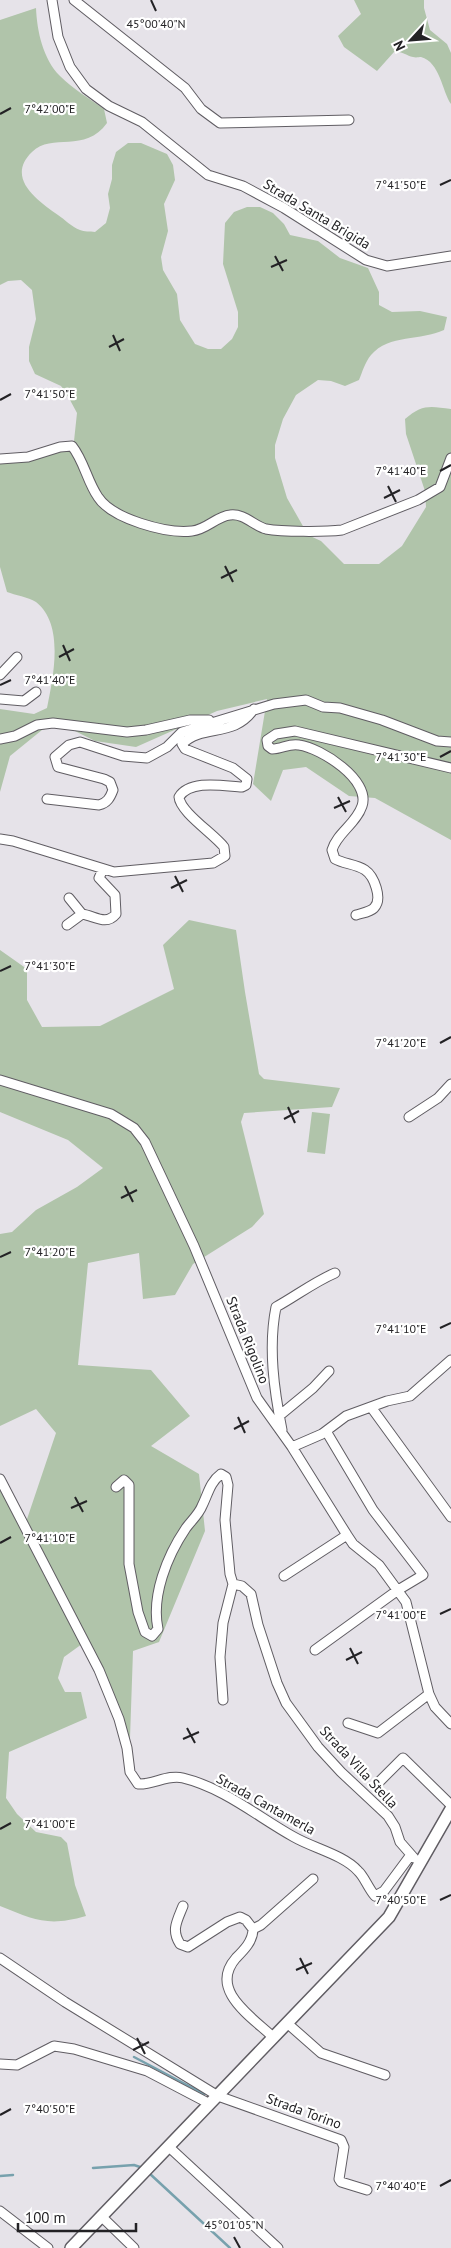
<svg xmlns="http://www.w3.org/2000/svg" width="451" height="2248" font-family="'PT Sans',sans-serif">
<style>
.green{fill:#b0c4aa}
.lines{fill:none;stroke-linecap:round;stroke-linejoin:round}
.stream{stroke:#77a1ad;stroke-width:2.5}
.minor-casing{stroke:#605d63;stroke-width:11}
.major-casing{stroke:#605d63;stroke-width:14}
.minor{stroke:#fff;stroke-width:9}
.major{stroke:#fff;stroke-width:11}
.ticks{fill:none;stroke:#232225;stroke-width:2}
.labels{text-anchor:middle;stroke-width:4.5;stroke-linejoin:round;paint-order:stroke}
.street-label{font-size:14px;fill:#232225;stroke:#fff}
.ticks-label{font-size:12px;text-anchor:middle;fill:#232225;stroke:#fff;stroke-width:4.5;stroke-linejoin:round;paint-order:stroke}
</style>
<rect width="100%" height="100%" fill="#e6e3e9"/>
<path class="green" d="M354,0H424V8L430,30L447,44L451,53V104C442,91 440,62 421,57C419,57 416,58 413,57C406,56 403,51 394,52L377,71L344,47L338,36L361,14Z
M36,8C37,31 43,59 60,76C73,89 90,99 104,109L107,123C85,154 52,132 32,152C5,178 38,201 58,215C64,219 72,227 80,230C84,232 90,231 95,232L106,223L110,208L108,194L112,179V165L116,152L128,143H141L167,154L173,165L175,180L164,204L168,231L161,257L163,270L177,294L180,320L195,344L208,349H221L232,339L238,327V312L223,264L225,223L234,212L247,207H260L273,213L284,224L290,235L318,241L340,258L368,268L379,292V305L392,312L420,311L447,317L444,330C421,341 389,334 371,355C365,362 362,373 359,380L345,386L331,381L318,380L296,395L283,419L275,445V458L287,498L308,535L321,541L344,564H379L402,546L426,507L425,491L406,434L405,419C422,404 430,406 451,409V840L375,798L349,796L306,767L283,770L271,801L253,784L267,699L217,711L136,747L95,741L69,728L55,726L42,730L10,756L0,792V709L34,714L47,708C53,677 65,625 36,602C28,597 15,595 7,592L0,567V460L48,452L74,441L77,413L70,400L61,386L35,374L29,361V347L36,319L32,290L21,280L8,281L0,285V20Z
M189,920L236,930L245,992L259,1074L264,1079L340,1088L332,1107L244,1113L241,1122L264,1214L252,1227L193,1264L175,1295L143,1299L139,1253L88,1263L78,1365L151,1370L190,1416L151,1446L199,1474L205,1531L159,1642L133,1651L129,1767L109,1703L82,1644L64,1657L58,1678L65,1692H81L87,1718L9,1752L6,1798L17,1814L36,1832L61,1837L67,1843L75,1885L86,1916C48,1927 35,1920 0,1906V1485L24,1528L56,1433L36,1409L0,1426V1234L12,1232L36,1210L77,1187L103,1168L68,1140L0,1112V950L27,969V1000L42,1027L100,1026L174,989L163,945Z
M312,1112L330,1114L325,1154L307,1152Z"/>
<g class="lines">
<path class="stream" d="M134,2057L204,2094
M93,2168L134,2165L143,2168
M149,2173L230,2248
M0,2176L13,2175"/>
<g class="minor-casing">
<path id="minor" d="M52,0L58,37L70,67L86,89L109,106L142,122L208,175L243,186L284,208L366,260L387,266L451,256
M74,0L185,88L201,109L220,123L349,120
M0,459L28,457L60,447L72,446C84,461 87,481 98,497C112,519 167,534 192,531C206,530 217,516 230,515C244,513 254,526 266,529C282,532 325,532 342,530L418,500L440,487L451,458
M0,675L17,657
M0,699L24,701L36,692
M0,739L15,736L37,725L53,723L127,732L146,730L190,720H209
M47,799L99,805C107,803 110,798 113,790L110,782L104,779L58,767L55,757L69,745L80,742L123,756L147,758L167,747L182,732L274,704L306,700L323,707L340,708L382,720L437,741L451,742
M0,839L13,841L114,872L213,863L225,856L224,847C214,834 180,812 179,797C190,779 224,786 242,787L246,785L247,779L233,768L185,749L182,744C204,723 233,739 254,709
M69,898L82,914
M356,915C362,913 370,912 374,908C383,899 374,876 365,870C356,864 344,864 335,859L332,850C337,833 356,824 362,806C371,780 321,748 299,745C289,743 282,749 272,749L268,746L267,740L276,734L295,731L451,768
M67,925L82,914C95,916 106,926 116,914L115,895L99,878L103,869
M0,1080L111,1114L134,1128L145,1142L194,1246L257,1398L292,1447L347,1535L353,1544L379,1565L406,1602L429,1694L435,1707L451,1724
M409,1117L438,1098L451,1084
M371,1407L451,1517
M279,1416L313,1388L329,1371
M282,1430C274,1390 268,1347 276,1307C296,1296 314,1282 335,1273
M292,1447L322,1434L346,1416L387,1401L410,1396L451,1360
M0,1479L99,1670L119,1719L127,1748L130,1772L138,1784C153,1785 168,1774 183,1778C224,1788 258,1817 294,1837C313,1848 344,1855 358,1871C364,1876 368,1888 375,1896L384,1891L410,1856
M116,1487L124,1480L129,1485V1564L138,1612L145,1632L152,1636L158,1629C151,1596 167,1556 186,1528C191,1521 199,1514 202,1506C208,1494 210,1482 221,1474L226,1477L228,1485L225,1520L230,1574L233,1584L223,1623L220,1657L223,1700
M284,1576L347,1535
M233,1584L242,1586L251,1594L258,1625L277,1683L286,1703L318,1747L341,1772L388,1816L395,1827L400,1842L414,1858
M315,1650L398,1590L423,1575L373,1510L326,1431
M348,1723L378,1733L429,1694
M379,1782L403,1758L451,1805
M183,1906C177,1921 171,1930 180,1944L188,1947L227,1922L240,1917L246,1920L253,1929C253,1941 244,1950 236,1958C208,1990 252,2017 273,2037
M253,1929L261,1925L313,1879
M0,1958L65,2002L218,2096L341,2140L344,2147L339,2179L341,2182L367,2190
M287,2023L321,2053L385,2075
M0,2064L17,2065L54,2046L74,2049L147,2071L210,2104
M169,2147L278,2248
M0,2211L48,2248
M101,2216L134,2248"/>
</g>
<g class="major-casing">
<path id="major" d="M71,2248L389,1917L451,1809"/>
</g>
<use href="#minor" class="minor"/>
<use href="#major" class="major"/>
</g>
<path class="ticks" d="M151,0L156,11M0,114L11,108M440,185L451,180M275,256L283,271M271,267L287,260M113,335L120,351M109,347L124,339M0,400L11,394M440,471L451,465M388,486L396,502M384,498L400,490M225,566L233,582M221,578L237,570M63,645L70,661M59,657L74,649M0,685L11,680M440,757L451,751M338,797L346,812M334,808L350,801M175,876L183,892M171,888L187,880M0,971L11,966M440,1043L451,1037M288,1107L295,1123M284,1119L299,1111M125,1186L133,1202M121,1198L137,1190M0,1257L11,1252M440,1328L451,1323M238,1417L245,1433M234,1429L249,1421M75,1497L83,1512M71,1508L87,1501M0,1543L11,1537M440,1614L451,1609M350,1648L358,1664M346,1660L362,1652M187,1728L195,1743M183,1739L199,1732M0,1829L11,1823M440,1900L451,1895M300,1958L308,1974M296,1970L312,1963M137,2038L145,2054M133,2050L149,2042M0,2115L11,2109M440,2186L451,2180M234,2237L240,2248"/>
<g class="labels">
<g class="street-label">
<text transform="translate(317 214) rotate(31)" y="5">Strada Santa Brigida</text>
<text transform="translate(248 1340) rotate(68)" y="5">Strada Rigolino</text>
<text transform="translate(359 1767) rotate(47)" y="5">Strada Villa Stella</text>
<text transform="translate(266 1804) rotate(29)" y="5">Strada Cantamerla</text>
<text transform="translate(304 2111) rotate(20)" y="5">Strada Torino</text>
</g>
</g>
<g class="ticks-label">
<text x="156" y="28">45°00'40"N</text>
<text x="50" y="113">7°42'00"E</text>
<text x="401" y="189">7°41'50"E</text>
<text x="50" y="398">7°41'50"E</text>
<text x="401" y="475">7°41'40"E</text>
<text x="50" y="684">7°41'40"E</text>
<text x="401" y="761">7°41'30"E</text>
<text x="50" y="970">7°41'30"E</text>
<text x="401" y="1047">7°41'20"E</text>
<text x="50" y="1256">7°41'20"E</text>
<text x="401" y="1333">7°41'10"E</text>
<text x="50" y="1542">7°41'10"E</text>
<text x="401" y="1619">7°41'00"E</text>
<text x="50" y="1828">7°41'00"E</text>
<text x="401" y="1904">7°40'50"E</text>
<text x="50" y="2113">7°40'50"E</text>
<text x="401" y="2190">7°40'40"E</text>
<text x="234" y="2229">45°01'05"N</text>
</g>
<g transform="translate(411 40) rotate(244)" stroke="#ffffff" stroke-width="4" paint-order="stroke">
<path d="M0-4L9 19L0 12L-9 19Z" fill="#232225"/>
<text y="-8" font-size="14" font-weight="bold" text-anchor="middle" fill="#232225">N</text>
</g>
<path d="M18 2223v8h118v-8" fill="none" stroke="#232225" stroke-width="2.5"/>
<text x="25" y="2223" font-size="15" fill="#232225" stroke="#ffffff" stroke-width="4" paint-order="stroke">100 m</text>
</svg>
